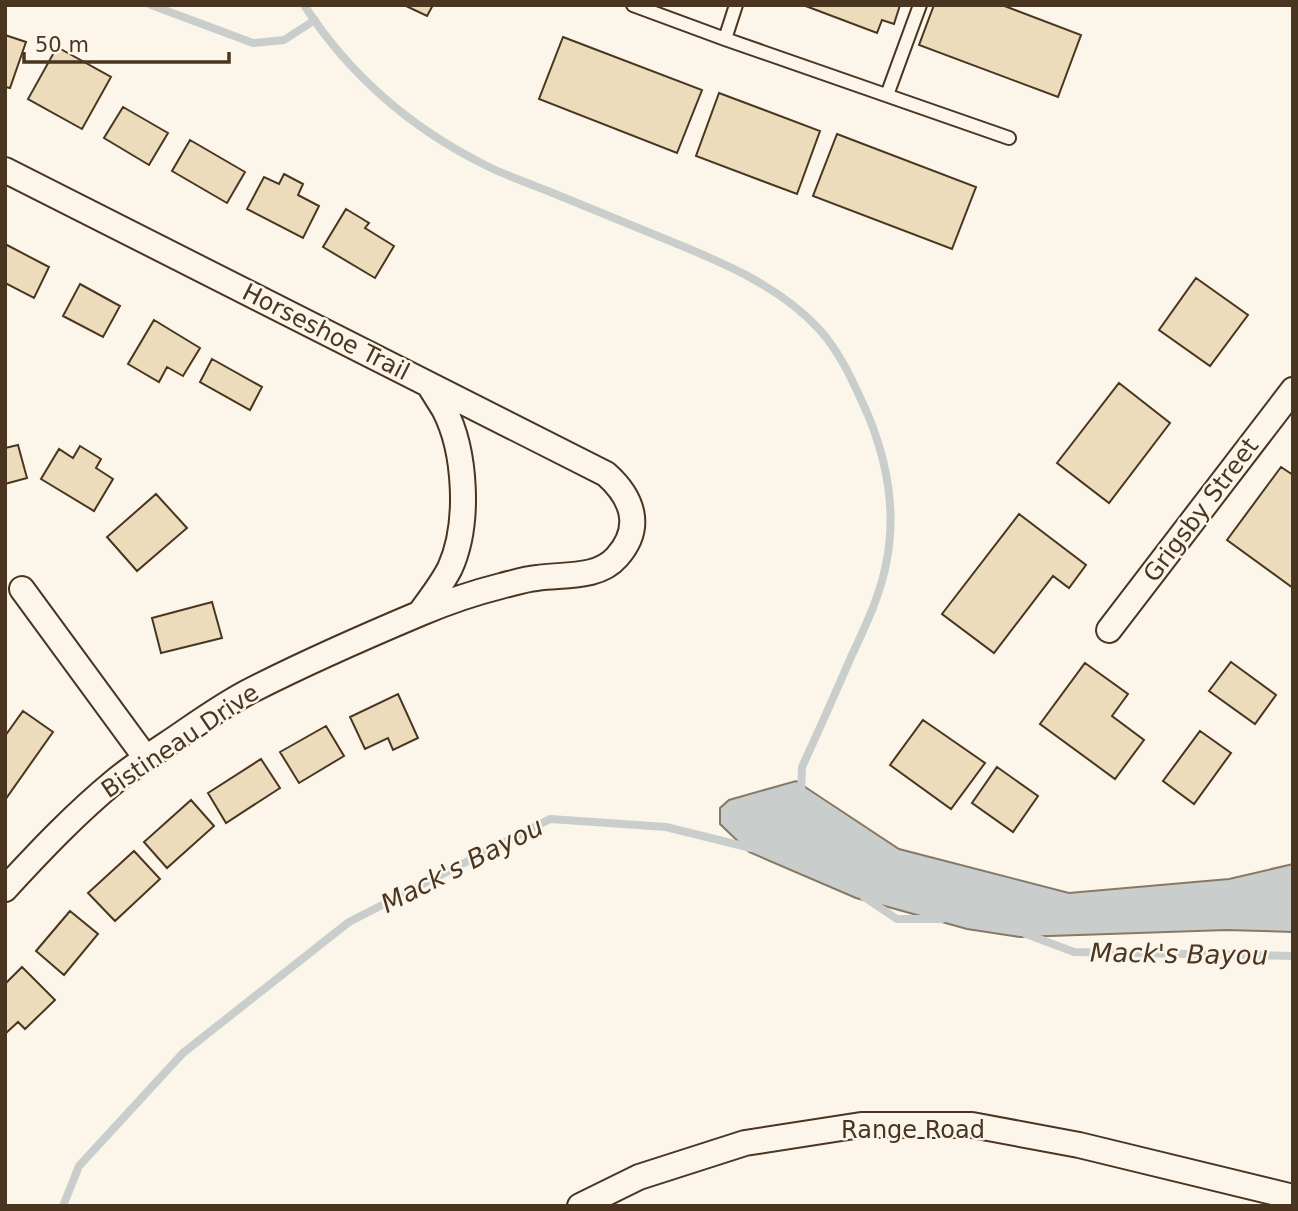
<svg xmlns="http://www.w3.org/2000/svg" width="1298" height="1211" font-family="'DejaVu Sans',sans-serif">
<style>
.water{fill:#c9cecd;stroke:#887966;stroke-width:2}
.lines{fill:none;stroke-linecap:round;stroke-linejoin:round}
.stream{stroke:#c9cecd;stroke-width:8}
.building{fill:#ecdcbc;stroke:#4a3520;stroke-width:2}
.lane-casing{stroke:#4a3520;stroke-width:16}
.street-casing{stroke:#4a3520;stroke-width:28}
.lane{stroke:#fbf6e9;stroke-width:12}
.street{stroke:#fbf6e9;stroke-width:24}
.labels{text-anchor:middle;stroke-width:5;stroke-linejoin:round;paint-order:stroke}
.street-label{font-size:24px;fill:#4a3520;stroke:#fbf6e9}
.water-label{font-size:26px;font-style:italic;fill:#4a3520;stroke:#fbf6e9}
</style>
<rect width="100%" height="100%" fill="#fbf6e9"/>
<path class="water" d="M796,781L899,849L1069,893L1229,879L1293,864V932L1226,930L1020,937L967,929L856,898L749,852L720,824V808L729,800Z"/>
<g class="lines">
<path class="stream" d="M151,5L253,43L284,40L315,20
M304,5C350,76 412,129 487,166C507,176 528,183 548,191C589,208 629,224 670,241C724,263 779,286 819,329C841,353 855,386 868,415C887,461 896,510 887,559C881,594 866,625 851,657C835,694 819,730 802,767L801,794
M864,897L897,919H942
M1026,934L1074,952L1293,956
M63,1206L79,1166L183,1053L349,922L550,819L666,827L751,848"/>
</g>
<path class="building" d="M404,5H433L427,16Z
M803,5H900L894,24L882,20L877,33Z
M934,5H1002L1081,35L1058,97L919,45Z
M5,35L26,42L10,88L5,87Z
M563,37L702,90L677,153L539,99Z
M57,47L111,77L82,129L28,99Z
M719,93L820,131L797,194L696,156Z
M123,107L168,133L149,165L104,138Z
M837,134L976,187L952,249L813,196Z
M190,140L245,172L227,203L172,171Z
M284,174L303,184L298,195L319,206L303,238L247,209L264,177L279,184Z
M346,209L369,223L365,228L394,246L375,278L323,247Z
M5,244L49,267L34,298L5,283Z
M1196,278L1248,315L1210,366L1159,330Z
M80,284L120,306L103,337L63,316Z
M154,320L200,348L183,376L167,367L159,382L128,364Z
M212,359L262,387L250,410L200,382Z
M1119,383L1170,423L1109,503L1057,463Z
M18,445L27,478L5,484V448Z
M80,446L101,459L96,468L113,479L94,511L41,479L59,449L73,458Z
M1281,467L1293,475V588L1227,540Z
M156,494L187,528L137,571L107,537Z
M1019,514L1086,565L1069,588L1053,576L994,653L942,614Z
M212,602L222,638L161,653L152,618Z
M1231,662L1276,695L1255,724L1209,691Z
M1085,663L1128,694L1112,716L1144,740L1115,779L1040,724Z
M398,694L418,738L393,750L388,738L365,749L350,717Z
M23,711L53,732L5,800V736Z
M923,720L985,763L951,809L890,765Z
M326,726L344,756L299,783L280,752Z
M1200,731L1231,753L1194,804L1163,781Z
M261,759L280,788L226,823L208,793Z
M997,767L1038,796L1013,832L972,803Z
M191,800L214,826L167,868L144,842Z
M134,851L160,879L115,921L88,893Z
M70,911L98,934L64,975L36,951Z
M22,967L55,1000L25,1029L18,1022L5,1034V984Z"/>
<g class="lines">
<g class="lane-casing">
<path id="lane" d="M633,5L725,39L1009,138
M725,39L736,5
M887,95L920,5"/>
</g>
<g class="street-casing">
<path id="street" d="M5,170L606,474C632,497 644,527 617,557C598,579 563,574 537,578C525,579 513,583 501,586C473,593 447,602 421,613C364,637 307,662 252,690C222,705 194,726 167,744C149,756 131,768 115,781C75,814 40,851 5,889
M22,589L146,758
M420,613C430,599 442,584 450,568C470,524 466,451 444,409C439,401 434,393 429,385
M1109,630L1293,390
M580,1206L639,1177L745,1143L861,1125H972L1079,1145L1293,1197"/>
</g>
<use href="#lane" class="lane"/>
<use href="#street" class="street"/>
</g>
<g class="labels">
<g class="street-label">
<text transform="translate(326 332) rotate(27)" y="8">Horseshoe Trail</text>
<text transform="translate(1201 510) rotate(-53)" y="8">Grigsby Street</text>
<text transform="translate(180 741) rotate(-34)" y="8">Bistineau Drive</text>
<text x="913" y="1138">Range Road</text>
</g>
<g class="water-label">
<text transform="translate(462 865) rotate(-27)" y="9">Mack's Bayou</text>
<text transform="translate(1179 954) rotate(1)" y="9">Mack's Bayou</text>
</g>
</g>
<rect width="1298" height="1211" fill="none" stroke="#4a3520" stroke-width="14"/>
<path d="M24 52v10h205v-10" fill="none" stroke="#4a3520" stroke-width="3.5"/>
<text x="35" y="52" font-size="21" fill="#4a3520" stroke="#fbf6e9" stroke-width="5" paint-order="stroke">50 m</text>
</svg>
